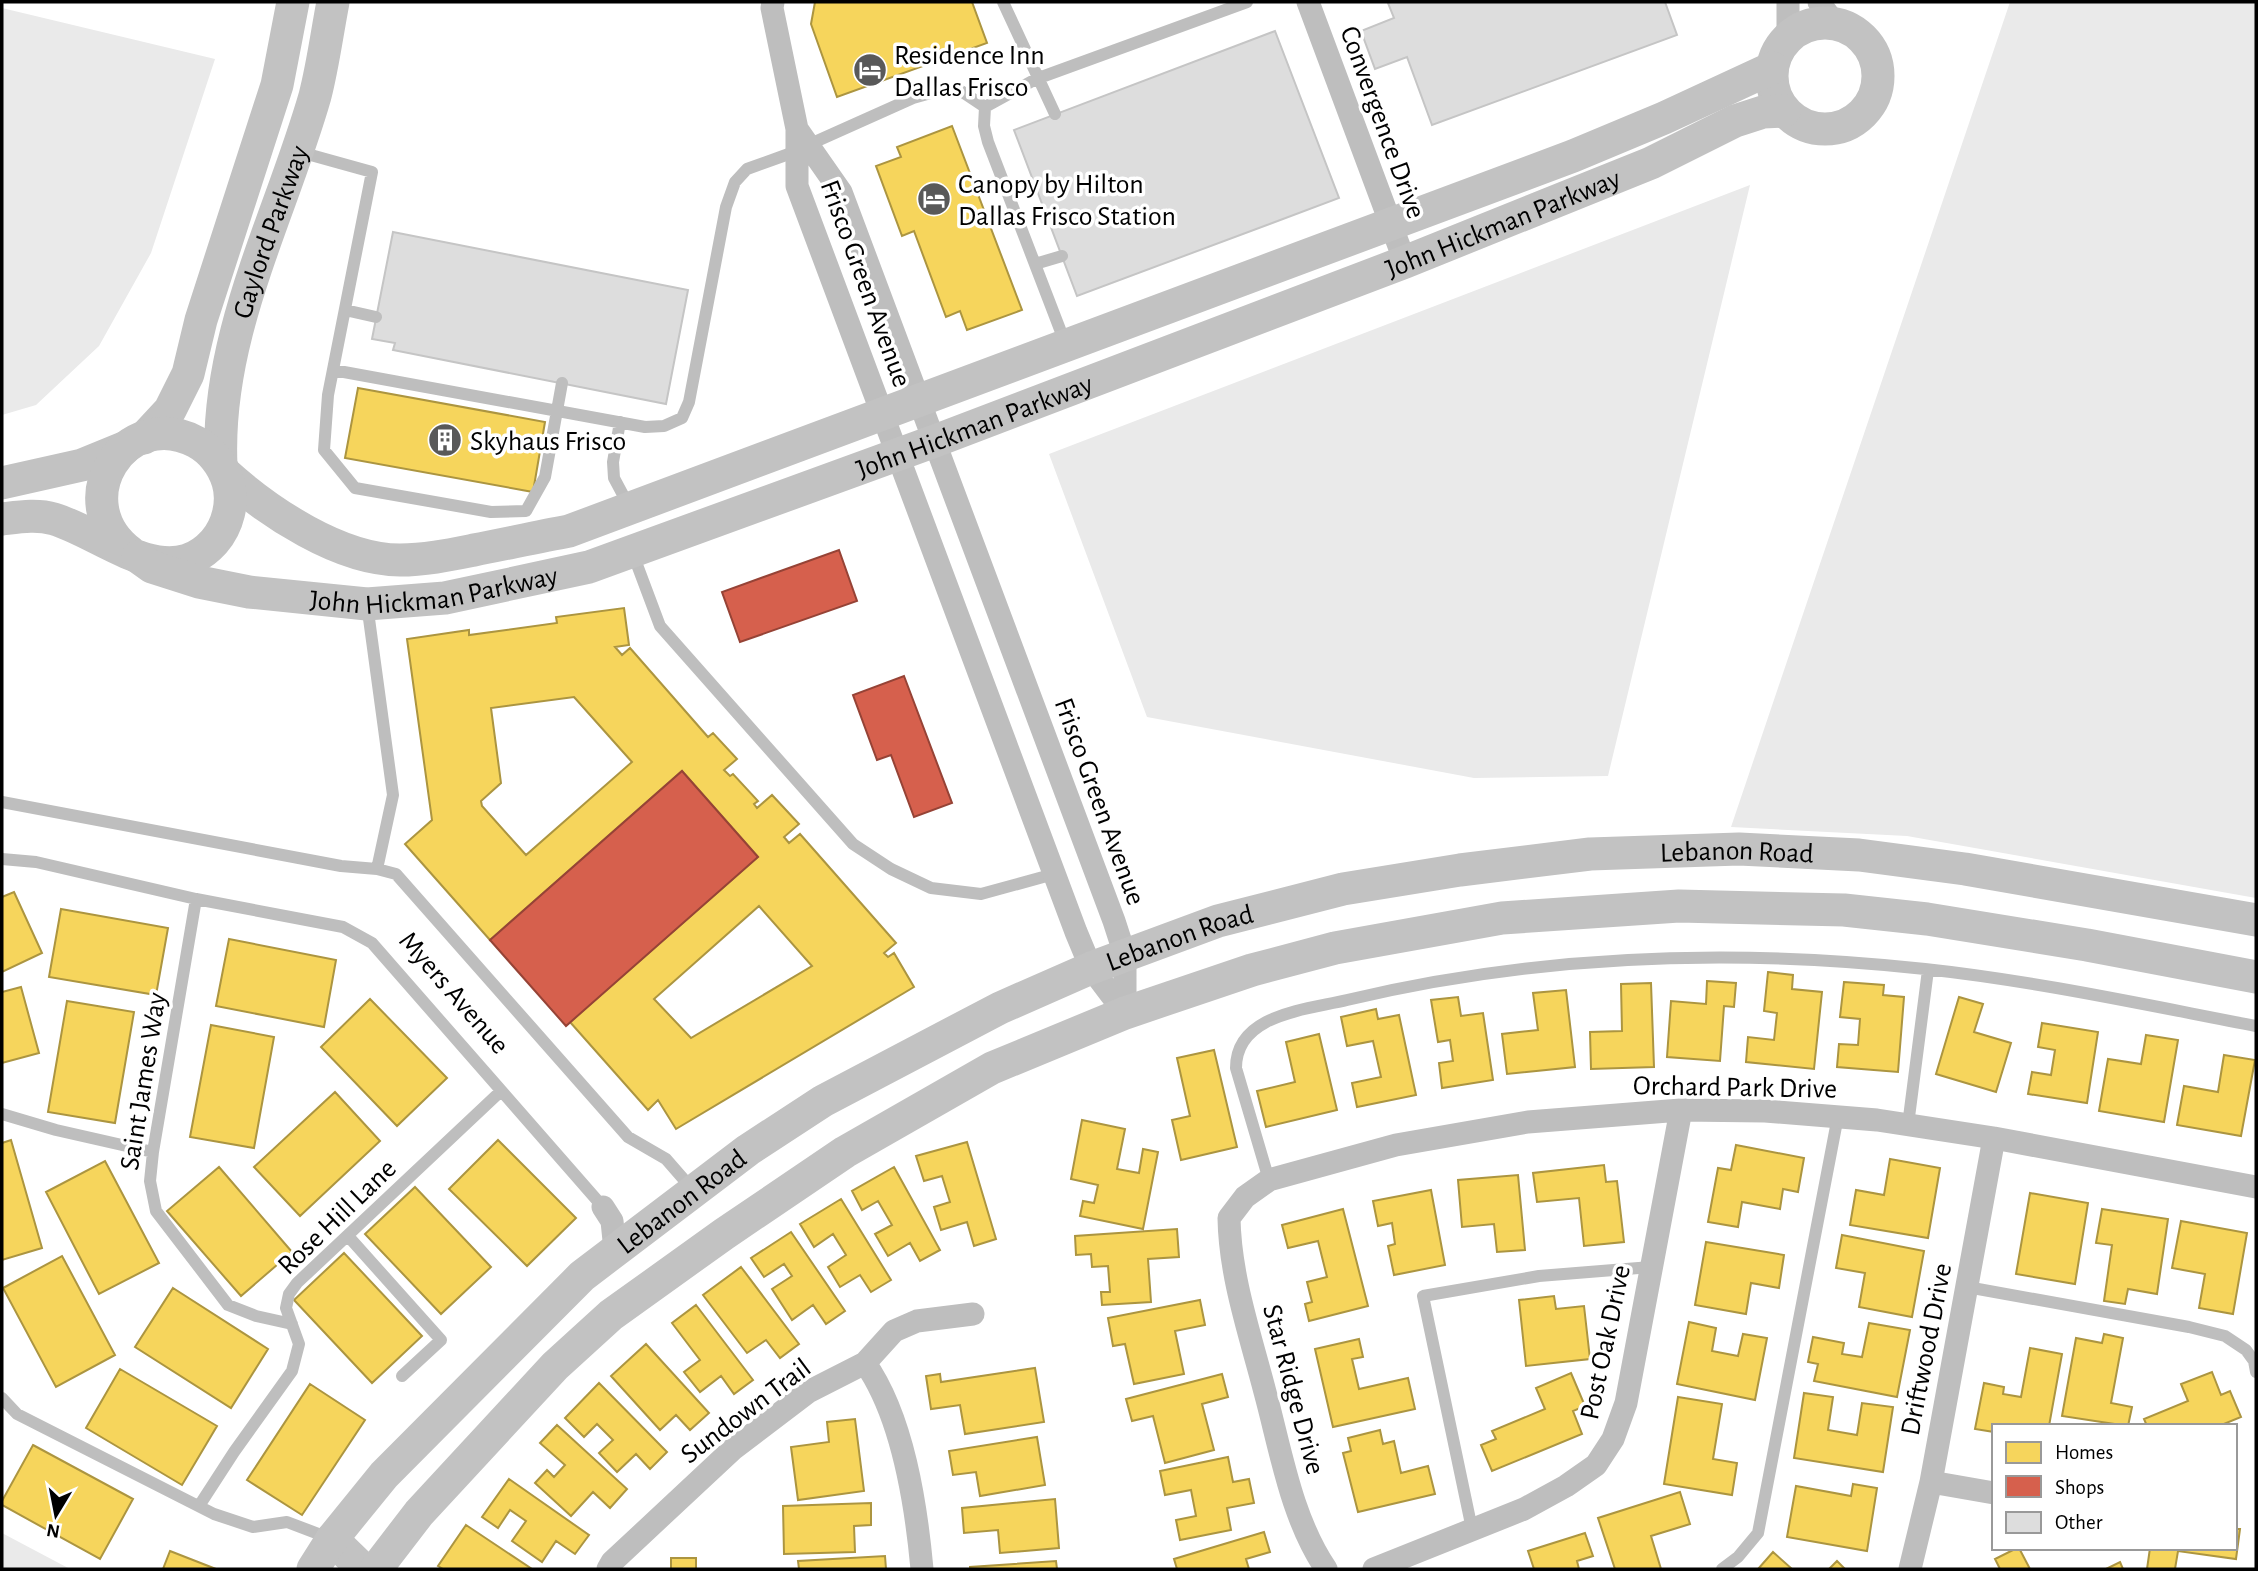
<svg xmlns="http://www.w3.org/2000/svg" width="2258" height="1571" font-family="'Alegreya Sans',sans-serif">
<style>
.green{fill:#eaeaea}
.homes{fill:#f6d55c;stroke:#ac9540;stroke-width:2;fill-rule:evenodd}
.shops{fill:#d6604d;stroke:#964336;stroke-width:2}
.building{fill:#ddd;stroke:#c5c5c5;stroke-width:2}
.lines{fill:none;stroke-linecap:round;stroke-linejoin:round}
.lane{stroke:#bebebe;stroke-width:12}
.street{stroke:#bebebe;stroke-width:23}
.secondary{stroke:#c2c2c2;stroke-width:33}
.labels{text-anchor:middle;stroke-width:7;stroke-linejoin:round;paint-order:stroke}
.poi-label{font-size:28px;fill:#000;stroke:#fff;text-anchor:start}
.street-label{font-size:28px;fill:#000;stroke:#fff}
</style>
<rect width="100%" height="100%" fill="#fff"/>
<path class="green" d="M2010,2H2256V898L1907,836L1731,827Z
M2,8L215,59L151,253L99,346L36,405L2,415Z
M1750,185L1608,776L1474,778L1147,717L1049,454Z
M2,1533L70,1569H2Z"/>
<path class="homes" d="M815,2H972L987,43L837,97L811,24Z
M952,126L1022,310L967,330L960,311L946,317L914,231L902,236L876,166L901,157L897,147Z
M358,388L545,422L533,492L345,458Z
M624,608L629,645L615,647L622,655L630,648L708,737L713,733L737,759L724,770L730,776L733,774L758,801L754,804L757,808L772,795L799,824L784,837L789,843L800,834L896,943L884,953L888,957L894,953L914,987L676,1129L658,1100L648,1110L570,1022L758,857L682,771L490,940L405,844L432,820L407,639L469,630V635L557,623L556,617ZM574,697L632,762L526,855L482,806L481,801L501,783L491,708ZM759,906L812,966L691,1038L654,999Z
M14,892L42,953L2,972V897Z
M61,909L168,928L156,995L49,977Z
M229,939L336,960L324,1027L216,1006Z
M1768,972L1793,975L1792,989L1822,992L1814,1069L1746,1062L1748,1037L1774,1040L1777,1013L1764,1011Z
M1707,981L1736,983L1734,1007L1724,1006L1720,1061L1667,1057L1671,1001L1706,1004Z
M1844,982L1884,985L1883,995L1904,997L1898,1072L1837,1067L1839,1044L1858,1045L1860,1019L1840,1017Z
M1651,983L1654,1067L1591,1069L1590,1032L1622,1031L1621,984Z
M21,987L39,1053L2,1063V992Z
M1566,990L1575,1067L1507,1074L1502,1034L1538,1030L1533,993Z
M1458,997L1461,1016L1483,1013L1493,1080L1442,1088L1439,1063L1453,1061L1450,1040L1438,1042L1431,1000Z
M1959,997L1983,1004L1974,1032L2011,1043L1996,1092L1936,1074Z
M370,999L447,1078L397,1126L321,1047Z
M67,1001L134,1012L115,1123L48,1112Z
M1376,1009L1378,1019L1399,1015L1416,1095L1357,1107L1352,1083L1381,1077L1373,1041L1347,1046L1341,1017Z
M2042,1023L2098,1032L2087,1103L2028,1094L2032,1072L2051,1075L2055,1050L2038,1047Z
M211,1025L274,1037L254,1148L190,1137Z
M1319,1034L1337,1110L1266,1127L1257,1091L1295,1082L1286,1042Z
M2146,1035L2178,1040L2164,1122L2099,1111L2108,1059L2141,1064Z
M1214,1050L1237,1147L1181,1160L1172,1120L1190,1116L1177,1058Z
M2224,1055L2255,1060L2241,1136L2177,1125L2184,1086L2218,1092Z
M335,1092L380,1141L300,1216L254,1167Z
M1082,1120L1125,1129L1117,1169L1139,1173L1143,1149L1158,1152L1143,1229L1080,1216L1083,1201L1094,1203L1098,1185L1071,1179Z
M11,1140L42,1248L2,1260V1143Z
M498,1140L576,1218L527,1266L449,1189Z
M967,1142L996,1239L974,1246L967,1222L941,1230L934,1207L950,1202L942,1176L924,1181L916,1156Z
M1736,1145L1804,1158L1798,1192L1783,1189L1780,1209L1742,1202L1738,1227L1708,1222L1718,1168L1731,1170Z
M1890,1159L1940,1168L1928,1238L1850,1225L1856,1190L1884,1195Z
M105,1161L159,1263L99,1294L46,1192Z
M1604,1165L1606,1182L1617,1181L1624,1242L1584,1246L1579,1198L1537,1202L1533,1173Z
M219,1167L292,1252L241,1296L167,1211Z
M894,1167L940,1250L920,1261L910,1243L888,1256L875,1234L892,1225L878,1201L862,1210L852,1191Z
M1518,1175L1525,1250L1497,1252L1494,1224L1462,1227L1458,1180Z
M415,1187L491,1267L441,1314L365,1234Z
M1431,1190L1445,1265L1394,1275L1388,1246L1395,1244L1392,1223L1378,1226L1373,1201Z
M2030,1193L2088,1203L2075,1284L2016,1274Z
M841,1199L891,1280L871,1292L860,1275L840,1287L828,1267L846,1255L833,1234L814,1247L800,1224Z
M1343,1209L1368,1306L1309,1321L1305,1304L1312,1302L1307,1282L1327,1277L1318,1241L1288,1248L1282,1225Z
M2102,1209L2168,1219L2157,1294L2128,1289L2125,1304L2104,1301L2112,1245L2096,1243Z
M2181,1221L2247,1233L2233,1314L2199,1308L2205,1274L2172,1268Z
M1177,1229L1179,1257L1148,1259L1151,1302L1102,1305L1101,1292H1110L1108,1266L1092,1267L1091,1254L1076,1255L1075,1236Z
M791,1232L845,1311L826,1324L813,1305L792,1320L772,1289L792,1276L784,1264L764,1277L751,1258Z
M1842,1235L1924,1251L1912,1317L1859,1307L1865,1273L1836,1268Z
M1706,1242L1784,1255L1779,1288L1751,1283L1746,1314L1695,1305Z
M344,1253L422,1336L372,1383L294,1300Z
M62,1256L115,1355L56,1387L3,1288Z
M741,1267L799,1344L780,1358L766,1340L747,1353L703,1295Z
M173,1288L268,1349L231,1408L135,1347Z
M1554,1296L1556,1309L1584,1306L1590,1359L1526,1366L1519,1300Z
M1200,1300L1205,1325L1175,1331L1184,1374L1134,1384L1125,1344L1113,1346L1108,1318Z
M696,1305L753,1380L734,1394L721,1376L700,1392L684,1372L700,1360L672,1323Z
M1689,1322L1716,1328L1712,1351L1738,1356L1743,1334L1767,1338L1755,1400L1677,1384Z
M1869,1323L1910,1330L1897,1397L1814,1381L1818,1364L1808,1362L1813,1337L1844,1343L1842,1354L1862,1357Z
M2104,1334L2123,1338L2111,1403L2132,1407L2128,1426L2062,1416L2076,1338L2102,1343Z
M1359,1339L1363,1357L1352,1359L1359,1389L1408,1378L1415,1409L1333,1427L1315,1349Z
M646,1344L709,1413L690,1430L676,1415L660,1430L611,1376Z
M2030,1348L2062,1354L2049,1426H1994V1432L1975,1429L1984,1383L2004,1387L2003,1394L2021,1397Z
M1035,1368L1044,1422L965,1434L960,1405L931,1409L926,1376L940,1374L941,1382Z
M120,1369L217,1426L182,1485L86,1428Z
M2212,1372L2221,1395L2230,1391L2241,1417L2219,1426H2147L2144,1419L2188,1401L2181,1384Z
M1571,1373L1585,1406L1573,1411L1582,1434L1492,1471L1481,1445L1496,1439L1492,1431L1545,1409L1536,1388Z
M1222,1374L1228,1397L1202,1404L1214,1450L1165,1463L1153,1416L1132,1421L1126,1399Z
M599,1383L667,1452L650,1469L636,1454L617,1472L599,1453L613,1440L597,1424L584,1437L565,1418Z
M310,1384L365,1420L302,1515L247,1480Z
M1804,1393L1833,1397L1828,1430L1857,1435L1862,1403L1893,1407L1883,1472L1794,1458Z
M1678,1397L1722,1404L1713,1459L1737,1463L1732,1495L1664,1484Z
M855,1419L864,1491L798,1500L791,1447L829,1442L827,1422Z
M557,1425L627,1489L610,1508L593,1492L571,1516L535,1483L547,1470L554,1477L565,1465L540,1443Z
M1380,1430L1383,1444L1394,1441L1401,1473L1428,1466L1435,1494L1358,1512L1343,1453L1351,1451L1348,1438Z
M1037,1437L1045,1485L980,1496L976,1472L953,1475L949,1451Z
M33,1445L133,1499L100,1559L2,1505V1501Z
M1228,1457L1233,1482L1249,1479L1254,1503L1227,1508L1231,1530L1180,1540L1176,1520L1196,1516L1191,1490L1165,1495L1160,1471Z
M509,1479L589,1535L575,1554L556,1541L542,1562L512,1541L526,1521L510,1510L498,1528L482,1517Z
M1853,1484L1877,1488L1867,1551L1787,1537L1796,1486L1851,1496Z
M1680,1492L1690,1524L1651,1536L1661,1569H1615L1598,1518Z
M1055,1499L1059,1548L1000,1553L998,1530L964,1533L962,1508Z
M871,1503V1525L854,1526L855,1552L784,1554L783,1506Z
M466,1525L532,1569H443L438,1566Z
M2235,1529H2240L2236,1559L2178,1551L2175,1569H2147L2150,1548H2235Z
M1264,1532L1270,1552L1246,1559L1249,1569H1177L1174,1559Z
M1585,1533L1593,1556L1577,1561L1579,1569H1534L1528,1551Z
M2017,1548H2019L2030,1569H2000L1995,1559Z
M170,1551L216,1569H163Z
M1773,1552L1792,1569H1758Z
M885,1556L886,1569H799L798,1561Z
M671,1558H696V1569H671Z
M1056,1561L1057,1569H970V1567Z
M1837,1561L1845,1569H1829Z
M2120,1562L2123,1569H2106Z"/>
<path class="shops" d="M839,550L857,601L740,642L722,592Z
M904,676L952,803L914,817L891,755L877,760L853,695Z
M682,771L758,857L566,1026L490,940Z"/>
<path class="building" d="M1665,2L1677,35L1432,125L1407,57L1375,69L1361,31L1394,18L1388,3L1391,2Z
M1275,31L1339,198L1077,296L1014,130Z
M393,232L688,290L666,404L393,350L395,343L372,339Z"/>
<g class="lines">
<path class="lane" d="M1003,2L1055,114
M808,145L913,98L945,89L961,91L985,107
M300,152L372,172L328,395L324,450L355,488L491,512L526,511L545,477L562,383
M1035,264L1062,256
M345,310L376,317
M1066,345L988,142L984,126L985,107L1036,79L1247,2
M333,370L645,427L664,426L682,418L689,402L726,207L735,182L747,169L797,151
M620,422L613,462L614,478L630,508
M633,554L660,626L853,844L891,869L931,888L981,894L1054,874
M367,604L393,795L377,869L396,874L628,1137L666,1159L693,1190
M2,802L341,866L377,869
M2,859L36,862L196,899L343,927L372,943L603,1207
M196,899L153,1152L150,1181L156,1211L228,1305L256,1316L292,1324
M2,1114L56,1130L153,1152
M1908,1125L1928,970
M1269,1180L1236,1068C1236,1014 1306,1010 1347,1000C1536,955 1733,948 1925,969C2036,981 2146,1005 2256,1026
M348,1236L441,1340L402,1376
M1967,1287L2189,1327L2225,1336L2246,1350L2254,1361L2256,1372
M2,1398L17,1414L214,1514L253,1527L287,1522L329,1538
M199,1506L234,1452L292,1371L299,1344L286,1308L289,1294L297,1283L501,1091
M1472,1529L1423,1296L1539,1276L1651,1267
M1722,1569L1738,1557L1758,1533L1838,1116"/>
<path class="street" d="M773,2L772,8L797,129V186L1076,932L1091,968L1125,1013
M1308,2L1405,262
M1819,2L1835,24
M1788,38V2
M797,129L841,192L1114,921L1125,955V1013
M603,1207L612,1221L615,1250
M865,1363C903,1417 916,1504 922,1569
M1931,1482L1994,1493
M608,1569L612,1562L733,1449L808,1392L865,1363L894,1331L917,1321L973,1314
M1326,1569C1291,1517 1281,1451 1265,1392C1250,1334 1230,1277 1229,1218L1245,1197L1269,1180L1396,1145L1528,1122L1681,1110L1765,1111L1877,1120L1994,1138L2256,1187
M1374,1569L1524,1509L1566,1486L1596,1465L1613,1439L1626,1403L1681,1110
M1910,1569L1931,1482L1994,1138"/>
<g class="secondary">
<circle cx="1825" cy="76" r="53"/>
<path d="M144,438L170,410L188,374L201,320L277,85L293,2"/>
<path id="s1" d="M221,465C215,335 280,218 315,96C323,65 327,33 333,2"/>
<path d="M225,473C268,512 340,560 400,560C425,560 449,555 474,550C505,544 537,537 569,531L1573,156L1664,118L1772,68"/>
<path d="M2,483L82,465L126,447"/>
<path d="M2,519C19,517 37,514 54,519C104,534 167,594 214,542C228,526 234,502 228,482C223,465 211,450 196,442C125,404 64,502 130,552"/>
<path id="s2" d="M138,557L152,567L199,582L249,592L367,604L445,598L589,567L935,441L1405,262L1651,163L1735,121L1763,112L1784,111"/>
<path d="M332,1539L363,1569"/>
<path id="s3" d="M313,1569L332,1539L384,1475L582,1276L748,1150L823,1101L1000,1008L1091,968L1218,921L1343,889L1460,870L1590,854L1739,849L1859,855L1965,869L2256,920"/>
<path d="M376,1569L419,1513L555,1366L611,1315L724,1234L845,1152L992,1068L1125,1013L1252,970L1335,948L1502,918L1679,906L1844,910L1927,919L2087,945L2256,977"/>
</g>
</g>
<defs>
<g id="hotel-disc" transform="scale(1.75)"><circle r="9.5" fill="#595959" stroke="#fff"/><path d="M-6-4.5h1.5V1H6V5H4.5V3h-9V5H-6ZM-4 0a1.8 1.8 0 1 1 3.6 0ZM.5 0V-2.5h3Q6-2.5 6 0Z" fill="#fff"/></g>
<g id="building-disc" transform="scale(1.75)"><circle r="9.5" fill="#595959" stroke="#fff"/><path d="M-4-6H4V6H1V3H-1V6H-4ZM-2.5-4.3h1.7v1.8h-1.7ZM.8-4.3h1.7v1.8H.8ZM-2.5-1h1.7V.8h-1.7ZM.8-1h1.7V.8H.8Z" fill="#fff"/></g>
</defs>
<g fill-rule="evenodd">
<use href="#hotel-disc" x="870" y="70"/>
<use href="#hotel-disc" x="934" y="199"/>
<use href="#building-disc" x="445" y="440"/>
</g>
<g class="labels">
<g class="poi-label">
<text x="894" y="64">Residence Inn<tspan x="894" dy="32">Dallas Frisco</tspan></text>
<text x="958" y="193">Canopy by Hilton<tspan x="958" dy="32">Dallas Frisco Station</tspan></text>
<text x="470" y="450">Skyhaus Frisco</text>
</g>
<g class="street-label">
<text transform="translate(1384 122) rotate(70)" y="10">Convergence Drive</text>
<text dy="10" stroke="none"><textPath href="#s2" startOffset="1438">John Hickman Parkway</textPath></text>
<text dy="10" stroke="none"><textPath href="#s1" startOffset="240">Gaylord Parkway</textPath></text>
<text transform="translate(867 283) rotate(70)" y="10">Frisco Green Avenue</text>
<text dy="10" stroke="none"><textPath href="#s2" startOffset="872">John Hickman Parkway</textPath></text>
<text dy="10" stroke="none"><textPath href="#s2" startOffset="304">John Hickman Parkway</textPath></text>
<text transform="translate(1101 801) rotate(70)" y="10">Frisco Green Avenue</text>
<text dy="10" stroke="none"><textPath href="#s3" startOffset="1657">Lebanon Road</textPath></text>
<text dy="10" stroke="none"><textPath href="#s3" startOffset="1090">Lebanon Road</textPath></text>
<text transform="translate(455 992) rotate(49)" y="10">Myers Avenue</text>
<text transform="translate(142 1081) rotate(-81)" y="10">Saint James Way</text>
<text transform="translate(1735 1086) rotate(1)" y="10">Orchard Park Drive</text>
<text dy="10" stroke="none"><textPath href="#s3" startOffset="523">Lebanon Road</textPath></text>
<text transform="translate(336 1216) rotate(-44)" y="10">Rose Hill Lane</text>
<text transform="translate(1604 1342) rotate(-78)" y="10">Post Oak Drive</text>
<text transform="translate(1925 1349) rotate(-79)" y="10">Driftwood Drive</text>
<text transform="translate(1295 1389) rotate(75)" y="10">Star Ridge Drive</text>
<text transform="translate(745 1410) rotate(-37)" y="10">Sundown Trail</text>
</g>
</g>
<rect width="2258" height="1571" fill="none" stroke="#000000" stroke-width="7"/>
<rect x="1992" y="1424" width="245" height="126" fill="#ffffff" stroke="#999999" stroke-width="2"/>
<rect x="2006" y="1442" width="35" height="21" fill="#f6d55c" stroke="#999999" stroke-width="2"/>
<text x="2055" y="1459" font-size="21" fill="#000000">Homes</text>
<rect x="2006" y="1476" width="35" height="21" fill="#d6604d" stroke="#999999" stroke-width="2"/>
<text x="2055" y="1494" font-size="21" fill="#000000">Shops</text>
<rect x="2006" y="1512" width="35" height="21" fill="#dddddd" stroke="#999999" stroke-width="2"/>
<text x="2055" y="1529" font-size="21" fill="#000000">Other</text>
<g transform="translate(56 1515) rotate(190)" stroke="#ffffff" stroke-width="5" paint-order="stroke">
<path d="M0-5L12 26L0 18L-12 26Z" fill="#000000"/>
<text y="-10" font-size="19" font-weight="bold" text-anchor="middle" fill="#000000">N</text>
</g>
</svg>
